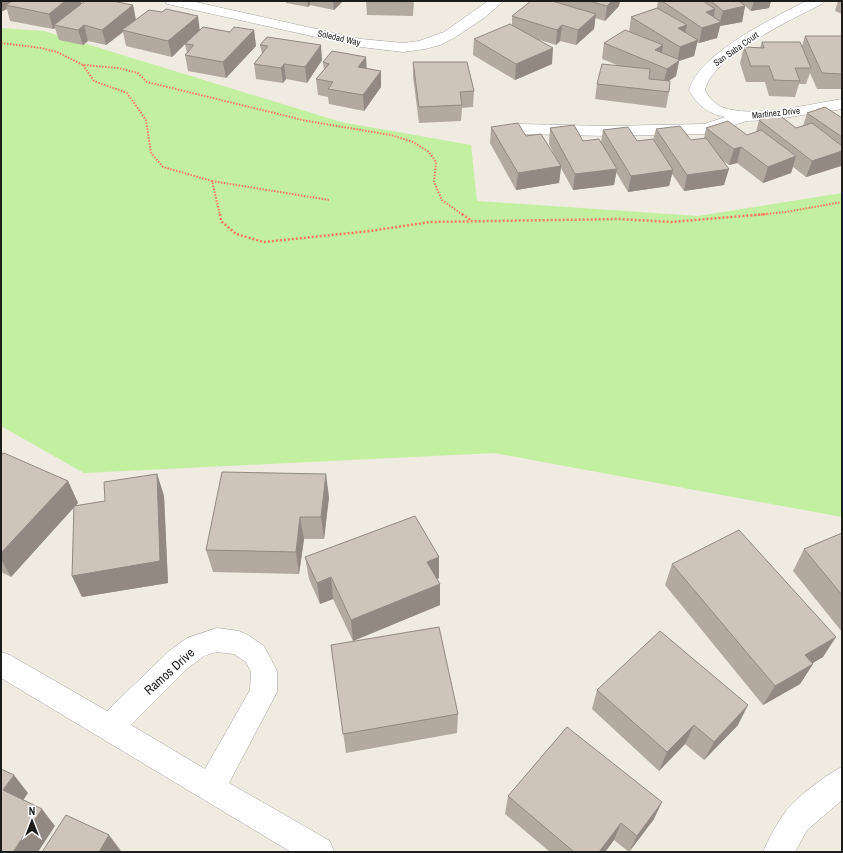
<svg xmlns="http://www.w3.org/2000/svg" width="843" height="853" font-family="'Archivo Narrow',sans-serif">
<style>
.grass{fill:#c2efa0}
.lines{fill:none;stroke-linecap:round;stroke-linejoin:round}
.minor-casing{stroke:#a3a3a3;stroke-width:1}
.path-far1{stroke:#ff7c61;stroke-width:2;stroke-dasharray:1.5 1.5;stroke-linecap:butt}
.path{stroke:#ff7c61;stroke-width:2.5;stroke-dasharray:2 2;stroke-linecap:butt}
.minor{fill:#fff;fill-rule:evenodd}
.wall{fill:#b2a99f}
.shaded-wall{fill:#918982}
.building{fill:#cfc4b9;stroke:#918982}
.labels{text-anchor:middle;stroke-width:3.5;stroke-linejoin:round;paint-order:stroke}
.far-street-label{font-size:9px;fill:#1c1c1c;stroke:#fff}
.near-street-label{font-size:13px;fill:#1c1c1c;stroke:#fff}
</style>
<rect width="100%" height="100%" fill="#efebe0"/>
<path class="grass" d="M1,28L44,31L341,122L471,145L477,201L698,216L842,193V517L494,453L84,473L1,426Z"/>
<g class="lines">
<g class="minor-casing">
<path id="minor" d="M165,1H191L361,39L403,43L419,41L444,32L488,1H504L484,18L454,38L440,45L425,49L403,52L361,47L172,5L167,4Z
M806,1H824L822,4C792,19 712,57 705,90C709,98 714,103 722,107C752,119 810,104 842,99V109L770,120L747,121L705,134L607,136L519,134L513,132L511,129L513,126L519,124L607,126L704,124L725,117C707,113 698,106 689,90C699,53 774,18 806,1Z
M217,628L239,631L248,635L264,646L277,671V692L229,783L330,841L334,852H291L1,678V652L10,655L107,711L169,651L187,638ZM217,652L234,654L246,662L251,672L250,690L205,769L131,725L187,669L204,656Z
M842,767V800L807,830L795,852H763C769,838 777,823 786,811C793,800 830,772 842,767Z"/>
</g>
<path class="path-far1" d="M1,43L41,48L57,52L83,65L118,68L138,73L147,82L307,121L391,135L413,142L429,152L436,162L434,182L442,200L463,215
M83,65L94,81L127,93L146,120L151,153L163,167L212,181L220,215
M212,181L329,200
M755,215L786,212L842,202"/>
<path class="path" d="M220,214L221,221L236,234L264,242L370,231L430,222L619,219L671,222L767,214
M462,214L472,221"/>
<use href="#minor" class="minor"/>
</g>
<path class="wall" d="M1,1L82,4L85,1H115V2L133,5L136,20L200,30L230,32L254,30L256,46L226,78L188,71L185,55L187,53L185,44L172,57L126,46L123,32L106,45L88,41L83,45L59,40L55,28L53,29L10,21L7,9Z
M286,1H343L334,10L310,5L308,7L286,3Z
M366,1H414L413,16L367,15Z
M531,1H620L619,6L605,21L595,18L594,29L576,45L560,41L556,45L540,40L552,64L515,80L473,55L474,39L512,25V16Z
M658,1H771L769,8L751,11L739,1L745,6L742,22L720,26L717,38L699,43L697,42L694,56L679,61L676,76L668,81L669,92L666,108L595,99L597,84L617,65L602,59L604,43L629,32L631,17L657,8Z
M838,1H842V14L835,11Z
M805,36H842V89H817L810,73L806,84H799L795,97L769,96L765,82H746L740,63L744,47L760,48L762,42L802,46Z
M267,37L322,60L307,83L286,79L283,83L256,79L254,64L262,54L260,45Z
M323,62L366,68L381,87L364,111L329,104L328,97L318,95L316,79L324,70Z
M413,62L474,91L473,107L462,108L461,121L419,123L413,77Z
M807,113L842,118V163L841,166L806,177L793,167L791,173L763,183L737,163L729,165L722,160L724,185L684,191L672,174L669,186L628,192L616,172L614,185L573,190L561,168L559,183L516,190L490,143L491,127L526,136L556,158L549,144L550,128L583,141L601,142L603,130L637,141L653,140L656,129L691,140L704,139L706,128L747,135L756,132L759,120L796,128L803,126Z
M1,450L3,454L68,481L78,503L75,506L105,501L157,474L164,496L168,583L82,597L72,576L74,507L11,577L1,572Z
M329,497L324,539H304L299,574L213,572L206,550Z
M842,533V632L793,571L804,549Z
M305,557L439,578L437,579L440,605L353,641L333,599L320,604L309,579Z
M672,564L823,657L812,663L813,664L800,684L763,705L665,585Z
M331,645L458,714L457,733L346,753Z
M597,690L738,725L704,760L685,744L659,771L592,709Z
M508,796L654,819L629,852L614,840L605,852H550L505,814Z"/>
<path class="shaded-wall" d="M1,1H18L6,5L7,9L1,12Z
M65,1H81L82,6L54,25L55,28L53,29L49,14Z
M307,1H310V5L308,7Z
M333,1H343L334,10Z
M612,1H620L619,6L605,21L607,6Z
M731,1H739L738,8L745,6L742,22L720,26L717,38L699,43L702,28L720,22L723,11Z
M754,1H771L769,8L751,11Z
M133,5L136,21L122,30L123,32L106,45L102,30Z
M715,9L712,25L706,12Z
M596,14L594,29L576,45L578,30Z
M198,16L200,32L185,44L172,57L168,41Z
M84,25L88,41L83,45L78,30Z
M562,25L560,41L556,45L557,30Z
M687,25L683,41L678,28Z
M254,30L256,46L226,78L223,62Z
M698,40L694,56L679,61L676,76L663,85L667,69L677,62L680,47Z
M321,45L322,60L307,83L305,67Z
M663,45L660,61L655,50Z
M553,48L552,64L515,80L516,64Z
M366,57L367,73L358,67Z
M284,64L286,79L283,83L281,68Z
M381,71V87L364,111L363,95Z
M741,147L737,163L729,165L734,149Z
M842,151V163L841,166L806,177L812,161Z
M796,156L791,173L763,183L768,167Z
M561,166L559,183L516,190L518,173Z
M617,169L614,185L573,190L575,174Z
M729,169L724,185L684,191L687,175Z
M673,170L669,186L628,192L631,176Z
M157,474L164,496L168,583L82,597L72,576Z
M326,474L329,497L324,539L321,517Z
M68,481L78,503L11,577L1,559V553Z
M300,517L304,539L299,574L296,552Z
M439,557V578L427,583V562Z
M331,577L333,599L320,604L317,583Z
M440,584V605L353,641L351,620Z
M836,637L823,657L793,675L805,655Z
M813,664L800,684L763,705L775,686Z
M748,705L738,725L704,760L714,742Z
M694,725L685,744L659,771L667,752Z
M14,775L28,793L18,808L3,790Z
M662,802L654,819L629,852L637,836Z
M42,809L55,826L38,852H13Z
M621,823L614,840L605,852H599Z
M109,835L121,851L120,852H99Z"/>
<path class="building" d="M12,1H65L49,14L6,5Z
M85,1H112L133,5L102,30L84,25L78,30L54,25Z
M531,1H552L596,14L578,30L562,25L557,30L512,16Z
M589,1H612L607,6Z
M662,1H703L715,9L706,12L721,22L702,28Z
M711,1H739L745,6L723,11Z
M657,8L687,25L678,28L698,40L680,47L631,17Z
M166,9L198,16L168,41L122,30L149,10L162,12Z
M510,24L553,48L516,64L474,39Z
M203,27L230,32L234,27L254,30L223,62L185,55L194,45L185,44Z
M625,30L663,45L655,50L680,60L667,69L604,43Z
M805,36H842V74L822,73Z
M267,37L321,45L305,67L284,64L281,68L254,64L268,46L260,45Z
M762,42H800L811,68H795L800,81L774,80L769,66H751L744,47L764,48Z
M332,51L366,57L358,67L381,71L363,95L328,89L333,82L316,79L329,64L323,62Z
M413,62H467L474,91L460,92L462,105L419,107Z
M602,64L650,69L649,79L670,81L669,92L597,84Z
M825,107L842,118V137L807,113Z
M778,114L796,128L812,123L842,146V151L812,161L759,120Z
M728,121L747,135L761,130L796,156L768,167L741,147L734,149L706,128Z
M518,123L526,136L541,134L561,166L518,173L491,127Z
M574,125L583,141L599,139L617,169L575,174L550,128Z
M680,126L691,140L706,138L729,169L687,175L656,129Z
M628,127L637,141L653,139L673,170L631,176L603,130Z
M4,453L68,481L1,553V455Z
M222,472L326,474L321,517H300L296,552L206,550Z
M157,474L160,561L72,576L74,506L105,501L104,482Z
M415,516L439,557L427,562L440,584L351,620L331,577L317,583L305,557Z
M739,530L836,637L805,655L813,664L775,686L672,564Z
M842,533V595L804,549Z
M439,627L458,714L343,734L331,645Z
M660,631L748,705L714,742L694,725L667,752L597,690Z
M567,727L662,802L637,836L621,823L599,852H574L508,796Z
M1,769L14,775L3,790L42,809L13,852H1Z
M66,815L109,835L99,852H42Z"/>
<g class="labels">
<g class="far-street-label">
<text transform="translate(339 38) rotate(13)" y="3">Soledad Way</text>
<text transform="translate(736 49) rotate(-35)" y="3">San Saba Court</text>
<text transform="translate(776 113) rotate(-6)" y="3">Martinez Drive</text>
</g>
<g class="near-street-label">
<text transform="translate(169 671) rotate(-42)" y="5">Ramos Drive</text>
</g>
</g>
<rect width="843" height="853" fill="none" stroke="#1c1c1c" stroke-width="4"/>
<g transform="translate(32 821)" stroke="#ffffff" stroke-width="3" paint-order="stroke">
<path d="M0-3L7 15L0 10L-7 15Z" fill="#1c1c1c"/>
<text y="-6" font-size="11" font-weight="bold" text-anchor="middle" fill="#1c1c1c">N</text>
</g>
</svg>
